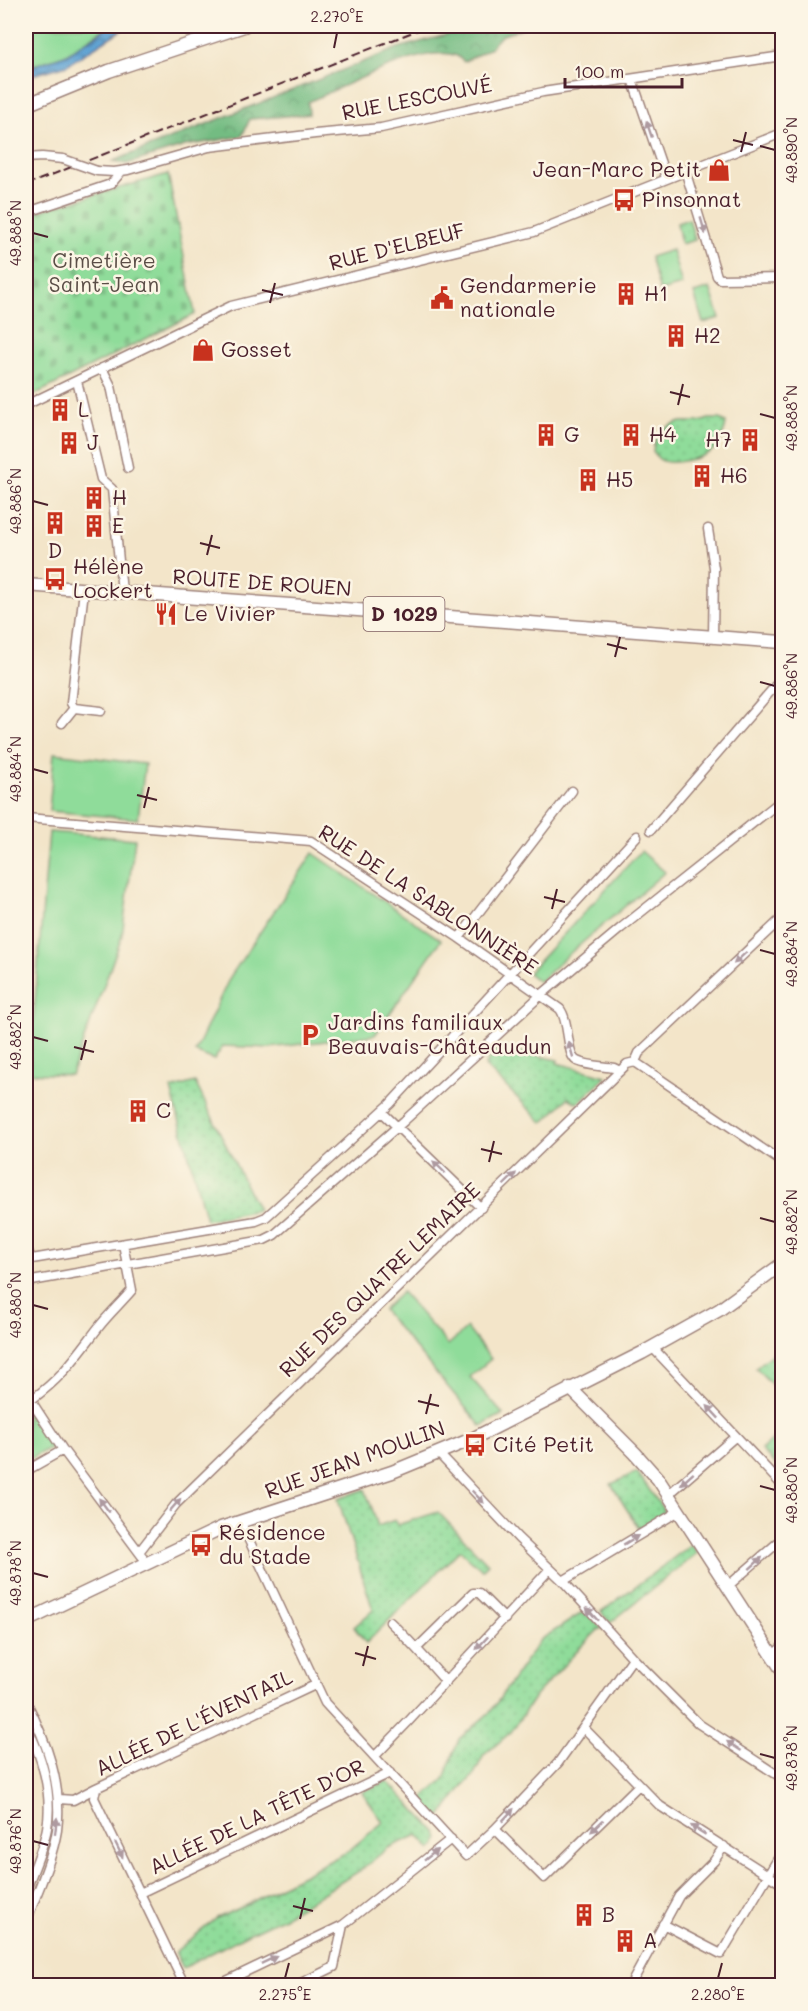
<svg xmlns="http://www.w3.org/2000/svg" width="808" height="2011" font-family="Mali,sans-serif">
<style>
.grass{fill:url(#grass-dots);stroke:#6c7e62;stroke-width:1.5}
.forest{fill:url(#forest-crowns);stroke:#5e6e56;stroke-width:1.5}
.cemetery{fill:url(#cemetery-stones);stroke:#6c7e62;stroke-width:1.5}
.garden{fill:#8fdc9a;stroke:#6c7e62;stroke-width:1.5}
.water{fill:url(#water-waves);stroke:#54607e;stroke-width:1.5}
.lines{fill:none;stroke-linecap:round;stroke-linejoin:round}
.street-casing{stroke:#9e827a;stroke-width:11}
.secondary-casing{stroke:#9e827a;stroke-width:15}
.primary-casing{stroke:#9e827a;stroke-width:15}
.street{stroke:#fff;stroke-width:8}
.secondary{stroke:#fff;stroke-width:12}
.primary{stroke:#fff;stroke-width:12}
.rail{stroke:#4a1f2b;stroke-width:2;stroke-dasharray:9 4.5;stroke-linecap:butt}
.street-bridge-casing{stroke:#9e827a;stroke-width:11;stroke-linecap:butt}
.street-bridge{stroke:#fff;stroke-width:8}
.oneway{fill:#ae9aa0}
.ticks{fill:none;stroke:#4a1f2b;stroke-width:2}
.labels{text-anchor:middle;stroke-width:5;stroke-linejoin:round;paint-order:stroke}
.shield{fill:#fcf5e5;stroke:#7f5f63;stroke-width:1.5}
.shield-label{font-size:20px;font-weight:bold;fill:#4a1f2b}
.street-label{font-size:21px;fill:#4a1f2b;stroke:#fcf5e5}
.poi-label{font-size:21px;fill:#4a1f2b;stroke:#fcf5e5;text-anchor:start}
.park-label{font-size:21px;fill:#5b4e47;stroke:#fcf5e5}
.neatline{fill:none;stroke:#4a1f2b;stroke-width:2}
.ticks-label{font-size:15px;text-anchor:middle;fill:#4a1f2b}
</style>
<defs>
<pattern id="grass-dots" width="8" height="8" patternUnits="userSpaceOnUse" patternTransform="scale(1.5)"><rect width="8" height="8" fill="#8fdc9a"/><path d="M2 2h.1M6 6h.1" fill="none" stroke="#7dbc85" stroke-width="1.8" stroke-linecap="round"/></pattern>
<pattern id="forest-crowns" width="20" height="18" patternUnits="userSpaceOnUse" patternTransform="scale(1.5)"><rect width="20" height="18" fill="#73bc82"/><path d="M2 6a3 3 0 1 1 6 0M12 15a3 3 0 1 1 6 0" fill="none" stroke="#60986b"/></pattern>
<pattern id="cemetery-stones" width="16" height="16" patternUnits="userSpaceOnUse" patternTransform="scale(1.5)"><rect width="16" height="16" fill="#8fdc9a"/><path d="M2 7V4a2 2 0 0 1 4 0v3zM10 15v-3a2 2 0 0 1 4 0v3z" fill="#7dbc85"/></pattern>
<pattern id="water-waves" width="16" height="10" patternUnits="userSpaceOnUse" patternTransform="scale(1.5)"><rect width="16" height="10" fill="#5da1d2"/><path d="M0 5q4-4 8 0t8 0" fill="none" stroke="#4f83ab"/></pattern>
</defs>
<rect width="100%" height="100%" fill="#fcf5e5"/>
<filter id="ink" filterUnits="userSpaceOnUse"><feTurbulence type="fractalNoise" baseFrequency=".0167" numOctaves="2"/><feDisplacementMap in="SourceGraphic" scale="12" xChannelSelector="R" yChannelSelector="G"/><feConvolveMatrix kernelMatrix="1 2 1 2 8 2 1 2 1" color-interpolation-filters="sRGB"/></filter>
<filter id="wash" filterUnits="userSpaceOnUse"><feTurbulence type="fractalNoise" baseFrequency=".008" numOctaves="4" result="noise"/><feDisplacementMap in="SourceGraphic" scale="24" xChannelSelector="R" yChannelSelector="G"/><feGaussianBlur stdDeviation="1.35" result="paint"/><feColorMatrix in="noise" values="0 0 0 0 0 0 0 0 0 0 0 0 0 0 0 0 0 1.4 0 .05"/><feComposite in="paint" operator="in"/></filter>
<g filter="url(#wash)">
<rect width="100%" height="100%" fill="#f3e5c9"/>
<path class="grass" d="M689,219L695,240L681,244L677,223Z
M709,419H720L726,422C726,430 720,442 714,449C705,458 670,467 659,459C656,457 655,454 653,451C654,436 665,425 681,422C692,421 697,424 709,419Z
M497,1047L558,1060L557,1063L606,1076L578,1103L568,1098L543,1123L485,1066Z
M195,1082L258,1210L206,1220L171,1089Z
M782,1345V1395L756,1368Z
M782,1431V1463L778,1467L761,1450Z
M637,1472L665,1512L639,1529L611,1484Z
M365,1489L378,1526L395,1520L397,1525L438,1512L488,1564L482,1570L460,1550L366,1643L354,1627L373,1610L338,1499Z
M691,1545L697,1553L610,1623L601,1612Z
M585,1611L602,1628L598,1630L582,1646L536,1695L511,1732L484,1755L473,1776L464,1785L439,1819L422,1799L444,1779L459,1739L491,1711L540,1640Z
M387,1781L437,1833L439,1838L437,1844L431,1850L418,1835L388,1848L361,1870L282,1918L248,1934L183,1968L175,1952L217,1918L249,1904L269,1892L347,1852L383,1822L362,1792Z"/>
<path class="forest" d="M479,26H527L501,36L489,49L464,62C461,60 459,57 457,56C427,42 339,89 308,102L309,114L250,119L242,136L185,146L127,164L111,162L398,48Z"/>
<path class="cemetery" d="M168,174L195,314L26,399V208L35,203L39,211Z"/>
<path class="garden" d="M26,26H108L65,55L34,65L26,48Z
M672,250L682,285L660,291L650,257Z
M710,288L720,318L703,323L694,293Z
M54,753L145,764L138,819L49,811Z
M49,832L135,839L122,936L71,1075L29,1073Z
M641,851L665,872L561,961L539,982L528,973Z
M313,853L441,940L375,1035L269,1048L223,1046L214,1060L195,1052L230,977Z
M402,1292L448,1345L467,1328L491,1359L470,1377L503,1414L481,1426L383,1310Z
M26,1405L55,1445L26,1461Z"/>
<path class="water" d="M110,26H128L67,65L26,77V68L65,55Z"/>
</g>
<g filter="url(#ink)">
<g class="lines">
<g class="street-casing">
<path id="street" d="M632,79L666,178
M26,158L42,157L63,159
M685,170L717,276L720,279L782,278
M97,171L114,172L128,170L209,147L315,134L381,128L543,92L782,56
M37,209L111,184L122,171
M102,368L111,386L128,468
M77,381L101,479L112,489L122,592
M26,405L231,306L534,232L782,133
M708,529L714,568L713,637
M84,590L71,703L74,708L101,711
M62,723L74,708
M26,818L311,841L459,938L560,1009C570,1022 566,1056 577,1061C587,1066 603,1066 614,1068L620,1071
M651,830L782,678
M459,938L572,791
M26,1000L31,1001
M635,1062L782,1162
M382,1112L481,1208
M26,1246L31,1259
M26,1260L256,1221L266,1217L390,1104L637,836
M26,1282L264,1240L274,1235L404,1121L541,995L621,928L782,800
M652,1347L782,1485
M26,1393L63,1450L142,1556
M31,1400C62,1378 75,1358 98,1328C108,1315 121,1303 132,1290L123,1244
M439,1454L518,1538L563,1581L633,1658L699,1724L782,1778
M26,1471L63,1450
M669,1494L736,1436
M240,1521L325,1703L466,1856L495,1829L558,1763L633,1658
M139,1552L176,1504L627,1064L635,1062L639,1053L782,918
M563,1581L679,1511
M728,1586L782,1539
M390,1622C410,1641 428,1661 446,1682
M417,1648L473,1593H479L505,1619
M773,1655L782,1647
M26,1701C46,1741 63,1784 57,1830C52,1861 37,1892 26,1922
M26,1725C42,1755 53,1794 47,1828C43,1849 33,1870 26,1890
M584,1728L660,1806L782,1884
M375,1756L407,1723L550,1569
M59,1799L73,1800L96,1788
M495,1829L544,1878L639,1785
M140,1893L390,1773
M663,1924L721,1954L782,1852
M185,1986L94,1798L96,1788L315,1685
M216,1986L343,1925L451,1839
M295,1986L334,1967L343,1925
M630,1986L679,1896L714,1861L724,1846"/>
</g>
<g class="secondary-casing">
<path id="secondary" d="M26,105L109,71L244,26
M570,1388L635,1453L658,1479L782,1670
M26,1621L221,1528L392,1472L472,1439L642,1353L719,1310L782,1264"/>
</g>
<g class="primary-casing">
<path id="primary" d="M26,585L782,642"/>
</g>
<use href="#street" class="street"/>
<use href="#secondary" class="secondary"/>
<use href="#primary" class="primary"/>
<path class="rail" d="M26,185L428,26"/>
<g class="street-bridge-casing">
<path id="street-bridge" d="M63,159L97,171"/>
</g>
<use href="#street-bridge" class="street-bridge"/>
</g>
<defs><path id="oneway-solid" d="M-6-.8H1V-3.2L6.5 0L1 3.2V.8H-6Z" transform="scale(1.5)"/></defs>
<g class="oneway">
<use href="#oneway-solid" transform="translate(649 129) rotate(-109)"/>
<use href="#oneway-solid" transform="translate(703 226) rotate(74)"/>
<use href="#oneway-solid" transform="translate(740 958) rotate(137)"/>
<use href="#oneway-solid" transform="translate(571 1050) rotate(-106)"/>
<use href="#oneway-solid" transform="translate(439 1167) rotate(-136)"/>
<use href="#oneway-solid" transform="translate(510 1179) rotate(-44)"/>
<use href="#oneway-solid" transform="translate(713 1412) rotate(-133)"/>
<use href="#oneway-solid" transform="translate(687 1479) rotate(138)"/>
<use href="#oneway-solid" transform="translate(478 1497) rotate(46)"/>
<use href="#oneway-solid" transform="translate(104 1505) rotate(-127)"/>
<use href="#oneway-solid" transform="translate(175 1505) rotate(-49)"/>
<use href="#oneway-solid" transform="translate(631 1540) rotate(-31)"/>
<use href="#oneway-solid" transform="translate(756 1563) rotate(-42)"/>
<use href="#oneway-solid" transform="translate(592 1614) rotate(-132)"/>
<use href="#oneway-solid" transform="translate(482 1643) rotate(133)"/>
<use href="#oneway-solid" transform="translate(734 1746) rotate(-147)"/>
<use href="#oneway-solid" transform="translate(508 1815) rotate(-47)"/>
<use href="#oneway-solid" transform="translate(56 1826) rotate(-83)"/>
<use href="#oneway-solid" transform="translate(597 1826) rotate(136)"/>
<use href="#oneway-solid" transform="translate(698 1830) rotate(-148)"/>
<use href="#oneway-solid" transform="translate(119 1850) rotate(64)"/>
<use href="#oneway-solid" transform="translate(431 1855) rotate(-39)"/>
<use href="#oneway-solid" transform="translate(269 1960) rotate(-25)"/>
</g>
</g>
<path class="ticks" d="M334,48L337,33M733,140L753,145M760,146L775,150M741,152L746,132M33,233L48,237M262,290L283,295M270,303L275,283M670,392L690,397M678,405L683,384M760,414L775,418M33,501L48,505M200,543L220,548M207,555L212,535M607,644L627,649M615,657L620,637M760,682L775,686M33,769L48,773M137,795L157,800M144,808L149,787M544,897L565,902M552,909L557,889M760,950L775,954M33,1037L48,1041M74,1047L94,1052M81,1060L86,1040M481,1149L502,1154M489,1162L494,1141M760,1218L775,1222M33,1305L48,1309M418,1401L439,1406M426,1414L431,1394M760,1486L775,1490M33,1573L48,1577M355,1653L376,1659M363,1666L368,1646M760,1754L775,1758M33,1841L48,1845M293,1906L313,1911M300,1919L305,1898M285,1978L289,1963M718,1978L722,1963"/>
<defs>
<g id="shop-bare" transform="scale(1.8)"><path d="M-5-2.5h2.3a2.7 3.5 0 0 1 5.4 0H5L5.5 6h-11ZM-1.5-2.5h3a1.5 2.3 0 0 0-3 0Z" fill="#c8321e" stroke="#fcf5e5" stroke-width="2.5" paint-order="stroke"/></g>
<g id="bus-bare" transform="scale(1.8)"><path d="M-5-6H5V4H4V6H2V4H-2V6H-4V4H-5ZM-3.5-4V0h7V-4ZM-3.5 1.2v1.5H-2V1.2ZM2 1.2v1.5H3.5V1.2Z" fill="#c8321e" stroke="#fcf5e5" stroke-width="2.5" paint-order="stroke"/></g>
<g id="building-bare" transform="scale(1.8)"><path d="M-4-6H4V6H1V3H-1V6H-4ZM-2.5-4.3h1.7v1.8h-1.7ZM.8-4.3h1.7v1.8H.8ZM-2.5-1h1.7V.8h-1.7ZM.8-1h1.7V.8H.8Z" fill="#c8321e" stroke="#fcf5e5" stroke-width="2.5" paint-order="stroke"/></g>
<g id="civic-bare" transform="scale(1.8)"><path d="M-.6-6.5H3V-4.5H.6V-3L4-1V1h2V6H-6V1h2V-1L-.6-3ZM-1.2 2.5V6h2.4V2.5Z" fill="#c8321e" stroke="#fcf5e5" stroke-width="2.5" paint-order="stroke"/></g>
<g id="restaurant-bare" transform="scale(1.8)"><path d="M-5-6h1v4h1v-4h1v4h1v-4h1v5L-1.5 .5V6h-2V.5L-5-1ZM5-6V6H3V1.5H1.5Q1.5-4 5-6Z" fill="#c8321e" stroke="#fcf5e5" stroke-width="2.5" paint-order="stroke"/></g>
<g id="parking-bare" transform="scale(1.8)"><path d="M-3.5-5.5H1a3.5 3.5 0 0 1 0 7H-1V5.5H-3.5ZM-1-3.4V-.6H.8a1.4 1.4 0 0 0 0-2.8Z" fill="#c8321e" stroke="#fcf5e5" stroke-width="2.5" paint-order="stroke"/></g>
</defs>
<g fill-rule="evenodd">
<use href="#shop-bare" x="719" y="170"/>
<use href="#bus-bare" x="624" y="200"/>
<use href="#building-bare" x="626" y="294"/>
<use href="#civic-bare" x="442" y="298"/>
<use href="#building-bare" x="676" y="336"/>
<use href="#shop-bare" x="203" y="350"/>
<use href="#building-bare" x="60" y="410"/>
<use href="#building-bare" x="546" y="435"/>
<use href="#building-bare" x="631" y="435"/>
<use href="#building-bare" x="750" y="440"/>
<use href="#building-bare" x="69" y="443"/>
<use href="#building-bare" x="702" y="476"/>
<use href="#building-bare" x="588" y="480"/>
<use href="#building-bare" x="94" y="498"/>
<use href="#building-bare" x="55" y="523"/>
<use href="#building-bare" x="94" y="526"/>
<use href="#bus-bare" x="55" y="579"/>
<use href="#restaurant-bare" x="166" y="614"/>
<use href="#parking-bare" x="310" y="1035"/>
<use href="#building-bare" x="138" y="1111"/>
<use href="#bus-bare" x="475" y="1445"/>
<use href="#bus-bare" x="201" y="1545"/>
<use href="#building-bare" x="584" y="1915"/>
<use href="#building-bare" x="625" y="1941"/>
</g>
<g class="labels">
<rect class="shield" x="363.5" y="597" width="81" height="34" rx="4.5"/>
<g class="shield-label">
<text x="404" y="621">D 1029</text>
</g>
<g class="street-label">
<text transform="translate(417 99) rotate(-11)" y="7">RUE LESCOUVÉ</text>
<text transform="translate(397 247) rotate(-14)" y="7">RUE D'ELBEUF</text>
<text transform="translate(262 583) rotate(4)" y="7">ROUTE DE ROUEN</text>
<text transform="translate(428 900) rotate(33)" y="7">RUE DE LA SABLONNIÈRE</text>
<text transform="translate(380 1280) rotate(-44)" y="7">RUE DES QUATRE LEMAIRE</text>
<text transform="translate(355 1460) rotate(-20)" y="7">RUE JEAN MOULIN</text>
<text transform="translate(194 1723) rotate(-26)" y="7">ALLÉE DE L'ÉVENTAIL</text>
<text transform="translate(257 1817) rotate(-26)" y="7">ALLÉE DE LA TÊTE D'OR</text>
</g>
<g class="poi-label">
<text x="701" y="177" text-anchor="end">Jean-Marc Petit</text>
<text x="642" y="207">Pinsonnat</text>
<text x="460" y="293">Gendarmerie<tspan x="460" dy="24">nationale</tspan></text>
<text x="644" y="301">H1</text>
<text x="694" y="343">H2</text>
<text x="221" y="357">Gosset</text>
<text x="78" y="417">L</text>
<text x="564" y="442">G</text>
<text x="649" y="442">H4</text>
<text x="732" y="447" text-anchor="end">H7</text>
<text x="87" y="450">J</text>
<text x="720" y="483">H6</text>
<text x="606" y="487">H5</text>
<text x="112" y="505">H</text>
<text x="112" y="533">E</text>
<text x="55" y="558" text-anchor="middle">D</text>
<text x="73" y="574">Hélène<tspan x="73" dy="24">Lockert</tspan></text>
<text x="184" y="621">Le Vivier</text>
<text x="328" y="1030">Jardins familiaux<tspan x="328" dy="24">Beauvais-Châteaudun</tspan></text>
<text x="156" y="1118">C</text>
<text x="493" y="1452">Cité Petit</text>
<text x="219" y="1540">Résidence<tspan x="219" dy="24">du Stade</tspan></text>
<text x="602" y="1922">B</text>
<text x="643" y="1948">A</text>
</g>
<g class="park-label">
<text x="104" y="268">Cimetière<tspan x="104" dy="24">Saint-Jean</tspan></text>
</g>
</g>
<rect width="808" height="2011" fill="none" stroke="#fcf5e5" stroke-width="66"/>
<path d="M565 78v9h117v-9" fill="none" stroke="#4a1f2b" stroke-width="3"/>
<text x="574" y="78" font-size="18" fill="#4a1f2b" stroke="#fcf5e5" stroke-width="4.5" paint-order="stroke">100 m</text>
<rect x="33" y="33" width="742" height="1945" class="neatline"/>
<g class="ticks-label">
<text x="337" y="22">2.270°E</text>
<text transform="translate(792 150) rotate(-90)" y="5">49.890°N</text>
<text transform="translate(16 233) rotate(-90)" y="5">49.888°N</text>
<text transform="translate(792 418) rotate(-90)" y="5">49.888°N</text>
<text transform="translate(16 501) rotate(-90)" y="5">49.886°N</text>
<text transform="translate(792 686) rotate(-90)" y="5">49.886°N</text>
<text transform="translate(16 769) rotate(-90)" y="5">49.884°N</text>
<text transform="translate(792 954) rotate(-90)" y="5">49.884°N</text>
<text transform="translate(16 1037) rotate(-90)" y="5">49.882°N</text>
<text transform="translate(792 1222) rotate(-90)" y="5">49.882°N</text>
<text transform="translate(16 1305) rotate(-90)" y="5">49.880°N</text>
<text transform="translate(792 1490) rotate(-90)" y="5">49.880°N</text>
<text transform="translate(16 1573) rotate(-90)" y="5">49.878°N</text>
<text transform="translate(792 1758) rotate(-90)" y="5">49.878°N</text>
<text transform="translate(16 1841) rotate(-90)" y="5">49.876°N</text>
<text x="285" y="2000">2.275°E</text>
<text x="718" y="2000">2.280°E</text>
</g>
</svg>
